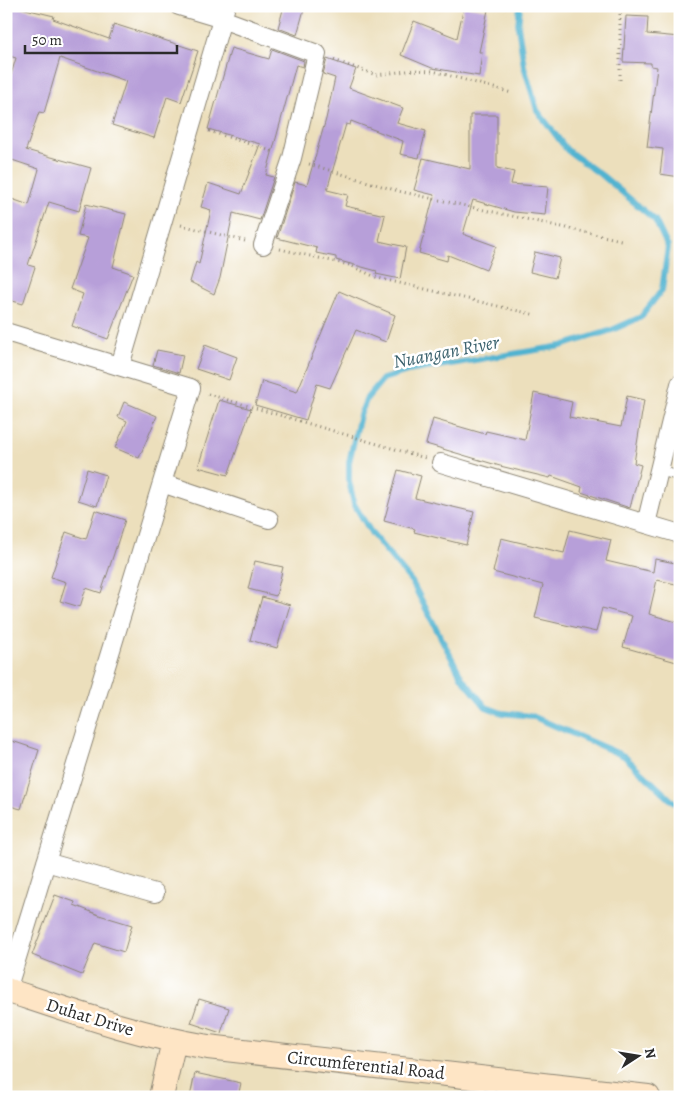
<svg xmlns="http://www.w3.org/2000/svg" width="686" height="1103" font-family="Alegreya,serif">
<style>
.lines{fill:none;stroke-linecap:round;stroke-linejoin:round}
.stream{stroke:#51b3d0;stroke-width:6}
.building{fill:#b79fd9}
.lane-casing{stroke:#8c8574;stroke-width:11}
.street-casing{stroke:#8c8574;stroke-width:20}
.secondary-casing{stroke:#8c8574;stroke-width:26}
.path{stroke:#8c8574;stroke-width:3;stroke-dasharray:1 4;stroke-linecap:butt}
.lane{stroke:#fff;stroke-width:9}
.street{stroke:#fff;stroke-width:18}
.secondary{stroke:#fee5c5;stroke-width:24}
.labels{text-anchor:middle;stroke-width:5;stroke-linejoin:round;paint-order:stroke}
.street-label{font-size:18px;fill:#2b2b2b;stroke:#fff}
.water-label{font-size:19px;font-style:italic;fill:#3a616d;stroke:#fff}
</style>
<rect width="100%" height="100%" fill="#fff"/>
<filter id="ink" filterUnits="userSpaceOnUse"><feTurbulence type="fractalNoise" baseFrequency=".02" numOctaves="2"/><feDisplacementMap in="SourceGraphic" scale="10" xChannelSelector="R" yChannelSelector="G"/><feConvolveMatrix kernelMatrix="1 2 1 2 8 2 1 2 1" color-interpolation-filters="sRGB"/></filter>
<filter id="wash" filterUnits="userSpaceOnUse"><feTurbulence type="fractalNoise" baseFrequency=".0096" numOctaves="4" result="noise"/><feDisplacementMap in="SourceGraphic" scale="20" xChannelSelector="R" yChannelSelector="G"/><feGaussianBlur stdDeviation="1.12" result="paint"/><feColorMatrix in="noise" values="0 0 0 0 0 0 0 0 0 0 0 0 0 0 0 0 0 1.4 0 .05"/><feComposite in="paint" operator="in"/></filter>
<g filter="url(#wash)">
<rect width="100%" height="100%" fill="#ecdfbc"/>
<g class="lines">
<path class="stream" d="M520,6L518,26L524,66L537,110L567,150L604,177L655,220L668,247L662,290L641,317L612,330L561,346L408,371L383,379L367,398L360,415L349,462V481L354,504L372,534L412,582L462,678L486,707L502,713L532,716L624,756L671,800L680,805"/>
</g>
<g id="blocks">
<path class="building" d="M13,6L54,16L53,19L109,39L114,24L198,51L181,102L167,97L154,138L112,125L126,81L60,58L44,113L39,112L26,150L91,168L79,211L49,202L28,265L35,267L23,304L6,299V197L29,205L39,169L6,158V91L16,58L6,55V30Z
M284,6H305L297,35L278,28Z
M464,6L488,10L479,52H482L479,76L432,68L401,55L414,21L457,38Z
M626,16L648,17L647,34L680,37V177L660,174L663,149L647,147L657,67L651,66V63L623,62Z
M231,48L269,59L272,49L304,61L303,67L296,65L266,175L274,177L260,220L233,213L220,278L214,294L190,282L196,262L199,264L211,210L201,207L208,183L241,194L260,144L208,129Z
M327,59L356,69L349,88L403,108L397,123L426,131L419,158L400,154L403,141L351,121L350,125L346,124L327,190L348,195L345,206L385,215L379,241L406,247L400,279L376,274L377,271L336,260V257L316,253L317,248L277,238L295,182L307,185L326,119L335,78L323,74Z
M470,115H497V168L514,172L511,184L548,187L545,215L514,212L473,200L463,234L496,246L486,270L448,255L447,261L419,253L434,195L414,190L423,158L470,169Z
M86,204L126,214L113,267L133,274L108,339L72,326L83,294L70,289L88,238L78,236Z
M535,252L560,258L555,278L530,272Z
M339,291L395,315L386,342L356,330L330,388L317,384L306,420L255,405L262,381L297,392Z
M205,345L237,357L229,380L196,369Z
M157,350L183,355L179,373L153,365Z
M534,393L572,402L569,417L621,427L627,396L644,400L634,463L641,465L630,508L581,492L582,487L551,476L550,478L500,466L426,444L433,419L485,434L486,431L525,440Z
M219,400L251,409L228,475L198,467Z
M124,402L157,416L139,458L115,448L127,421L118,417Z
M87,469L106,475L97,506L78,500Z
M398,470L421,476L415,498L474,512L466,545L414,532L415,529L384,521Z
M95,510L125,520L101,593L86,588L80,607L60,601L66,582L51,577L66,532L86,539Z
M570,530L611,540L606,561L653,572L655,559L680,564V585L657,580L649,614L680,623V663L623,647L632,616L602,608L596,632L535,618L543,585L493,572L501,538L564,553Z
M255,561L283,567L276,596L248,589Z
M262,597L290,605L277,648L250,640Z
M6,739L39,750L21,809L6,805Z
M55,895L75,902L74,905L99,915L132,925L124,952L95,943L82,975L32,955Z
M199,999L229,1008L221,1033L191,1023Z
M195,1073L241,1083L238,1097H190Z"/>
</g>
</g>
<g filter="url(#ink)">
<use href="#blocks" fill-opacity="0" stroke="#8c8574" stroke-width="1"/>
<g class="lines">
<g class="lane-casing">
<path id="lane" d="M660,471L680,476"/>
</g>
<g class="street-casing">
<path id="street" d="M179,6L222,19L317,54L292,158L263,245
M6,332L191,388L7,990
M120,366L226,6
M441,463L680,534
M162,483L269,519
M646,524L680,384
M46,862L155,893"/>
</g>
<g class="secondary-casing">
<path id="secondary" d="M6,990C73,1012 138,1035 208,1047L648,1097
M161,1097L174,1041"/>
</g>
<path class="path" d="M334,60L376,75L414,70L433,71L512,93
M620,80V6
M209,131L274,152
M309,164L398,191L621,240
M181,225L245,241
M280,249L349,265L378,278L536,315
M208,394L425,458"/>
<use href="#lane" class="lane"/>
<use href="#street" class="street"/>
<use href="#secondary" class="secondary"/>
</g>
</g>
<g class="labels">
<g class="street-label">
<text transform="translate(90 1017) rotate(17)" y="6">Duhat Drive</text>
<text transform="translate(366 1065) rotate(6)" y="6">Circumferential Road</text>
</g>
<g class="water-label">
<text transform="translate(446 351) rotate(-11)" y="7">Nuangan River</text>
</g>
</g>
<rect width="686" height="1103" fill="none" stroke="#fff" stroke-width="25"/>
<g transform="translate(638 1056) rotate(78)" stroke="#ffffff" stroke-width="4" paint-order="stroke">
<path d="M0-4L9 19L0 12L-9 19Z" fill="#2b2b2b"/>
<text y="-8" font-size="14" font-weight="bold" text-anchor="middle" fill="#2b2b2b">N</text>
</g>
<path d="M25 45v8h152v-8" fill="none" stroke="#2b2b2b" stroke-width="2.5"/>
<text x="32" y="45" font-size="15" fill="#2b2b2b" stroke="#ffffff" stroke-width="4" paint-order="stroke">50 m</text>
</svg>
